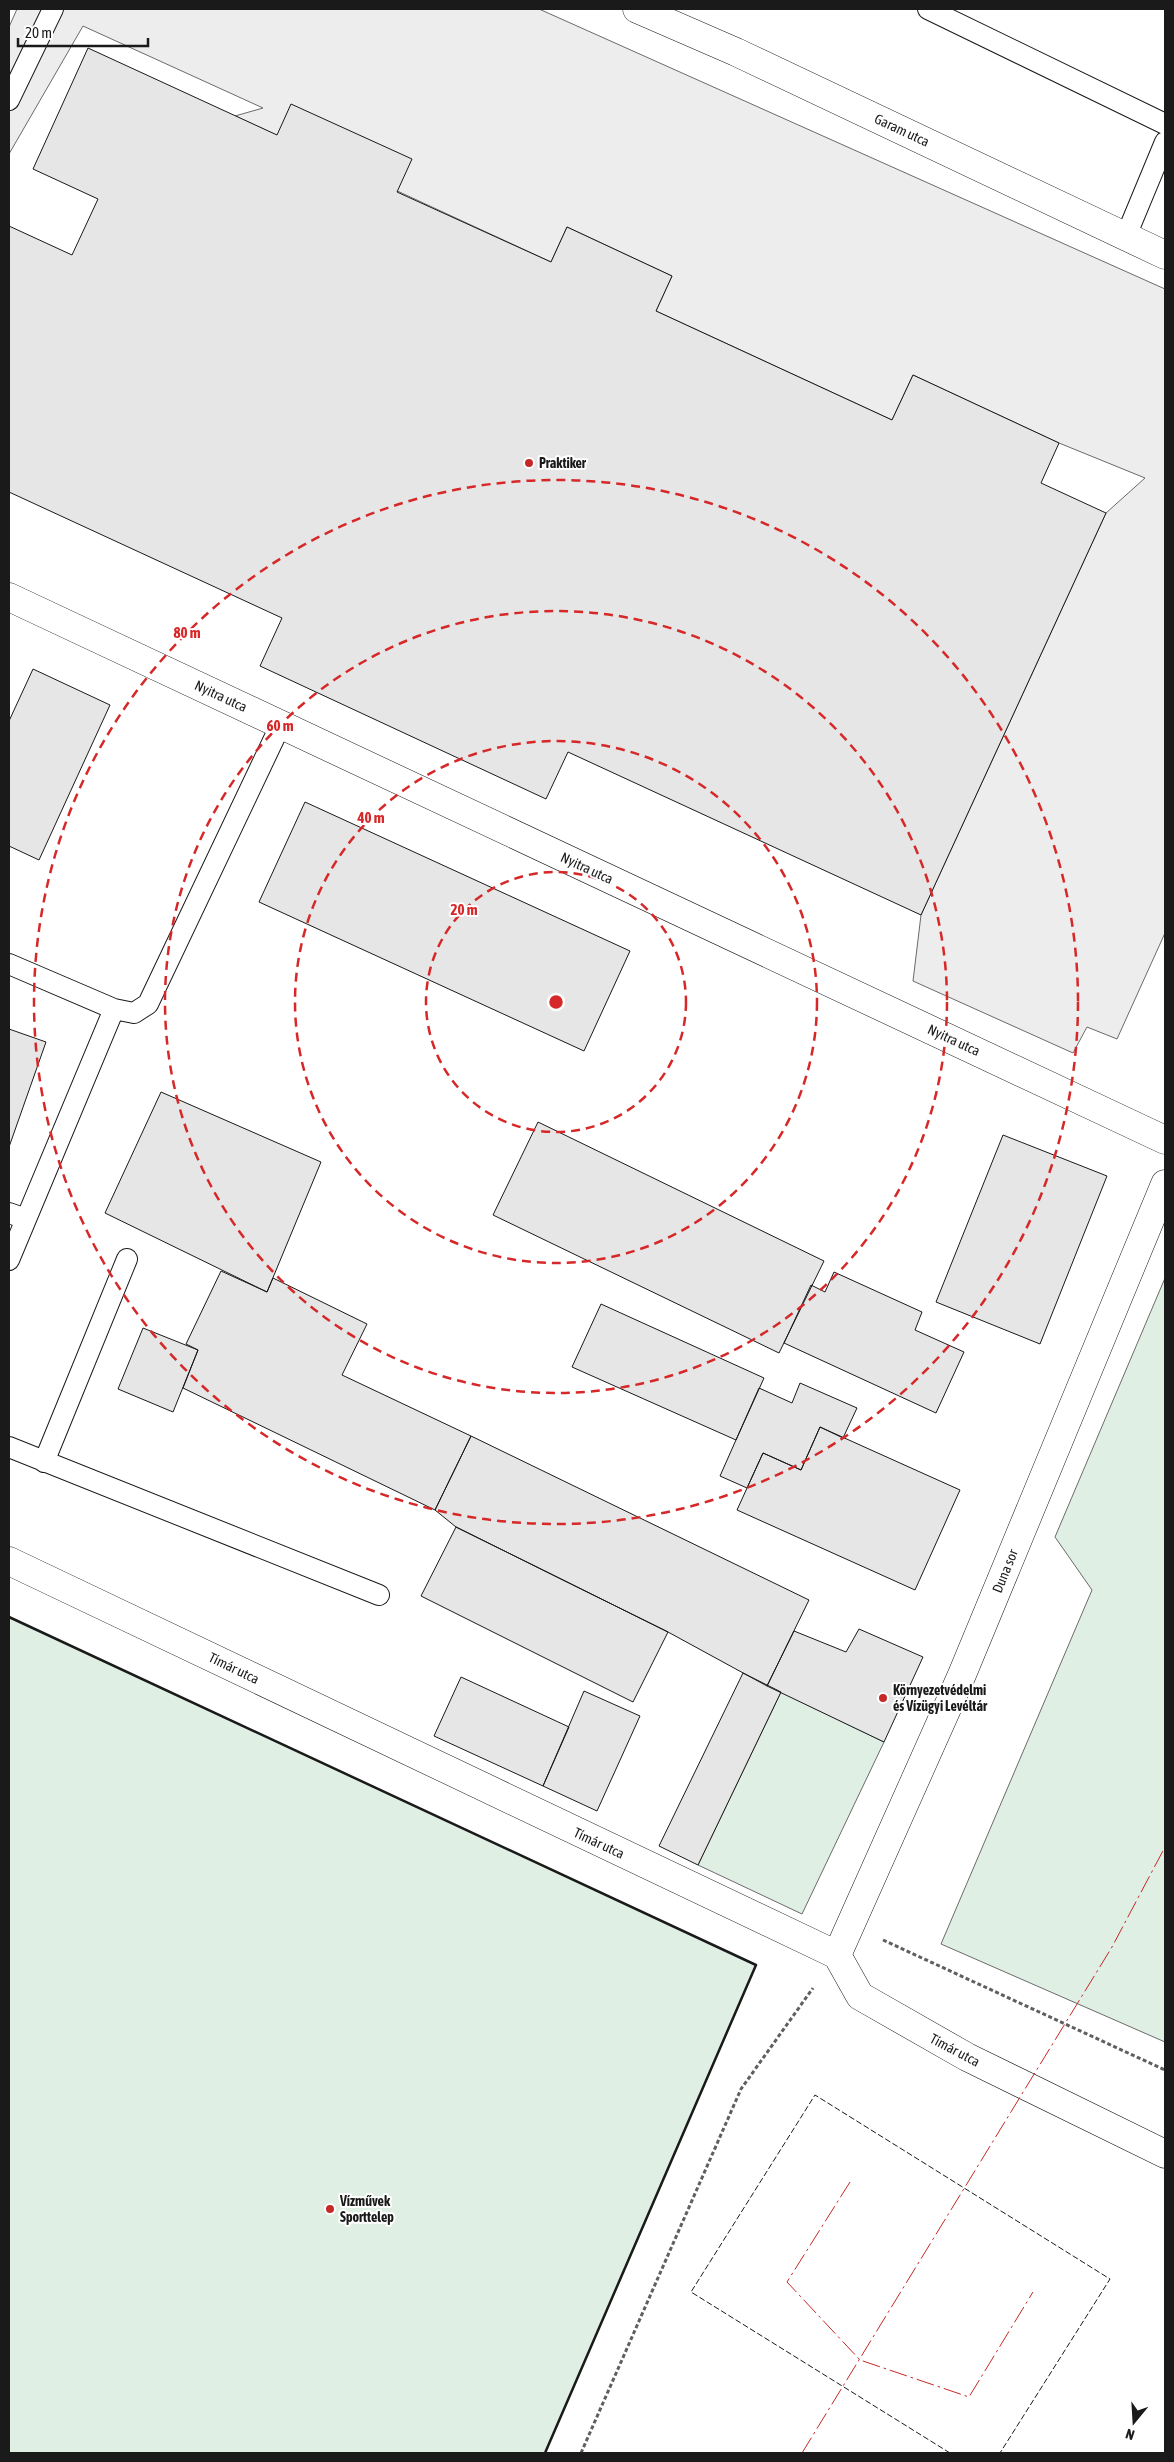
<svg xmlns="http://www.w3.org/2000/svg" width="1174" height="2462" font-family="'Asap Condensed',sans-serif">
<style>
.green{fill:#e0efe3;stroke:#6a6a6a}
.parking{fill:#ededed;stroke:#6a6a6a}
.building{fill:#e6e6e6;stroke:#1a1a1a}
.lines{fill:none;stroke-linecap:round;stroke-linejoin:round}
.lane-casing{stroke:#1a1a1a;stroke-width:22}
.street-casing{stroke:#1a1a1a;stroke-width:29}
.path{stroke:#5f5f5f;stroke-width:3;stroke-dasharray:4 2.5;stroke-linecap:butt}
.lane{stroke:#fff;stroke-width:20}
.street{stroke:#fff;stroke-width:28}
.fence{stroke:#1a1a1a;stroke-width:1;stroke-dasharray:6 2.5;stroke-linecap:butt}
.wall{stroke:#1a1a1a;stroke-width:2.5}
.power{stroke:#c62828;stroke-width:1;stroke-dasharray:18 4 2.5 4;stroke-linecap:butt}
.ring{fill:none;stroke:#d62828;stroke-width:2.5;stroke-dasharray:9 6}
.poi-dot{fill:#c62828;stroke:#fff;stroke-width:2}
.labels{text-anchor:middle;stroke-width:4;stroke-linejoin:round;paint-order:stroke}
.street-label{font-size:14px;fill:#1a1a1a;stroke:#fff}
.poi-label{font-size:14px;font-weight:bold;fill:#1a1a1a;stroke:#fff;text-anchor:start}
.centre{fill:#d62828;stroke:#fff;stroke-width:2.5}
.ring-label{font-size:15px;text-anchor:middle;font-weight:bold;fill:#d62828;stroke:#fff;stroke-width:4;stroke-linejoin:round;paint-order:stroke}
</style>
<rect width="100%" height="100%" fill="#fff"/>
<path class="green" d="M1165,1278V2042L941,1944L1092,1590L1055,1537Z
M9,1617L756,1965L545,2453H9Z
M781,1692L884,1742L802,1914L698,1865Z"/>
<path class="parking" d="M17,9H539L1165,289V933L1117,1039L1087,1027L1073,1053L913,981L921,915L1106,513L1145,478L1059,443L913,375L892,420L656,311L672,276L567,227L551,262L235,116L263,108L83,26L9,154V27Z"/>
<path class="building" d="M88,48L277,135L291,104L412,159L397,192L551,262L567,227L672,276L656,311L892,420L913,375L1059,443L1041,483L1106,513L921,915L568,752L546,799L260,666L282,618L9,492V226L72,255L98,199L33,169Z
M33,669L110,705L39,860L9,846V721Z
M305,802L630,951L584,1051L259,902Z
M9,1029L46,1042L9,1147Z
M161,1092L321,1162L267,1292L105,1213Z
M538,1122L824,1261L779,1353L493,1215Z
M1003,1135L1107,1176L1040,1344L936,1302Z
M221,1271L267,1292L273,1278L367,1324L342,1375L471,1436L435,1510L183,1388L198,1350L186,1344Z
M834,1272L922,1312L915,1330L964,1352L936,1413L784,1343L811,1285L825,1292Z
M601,1304L764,1378L736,1440L572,1367Z
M143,1328L198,1350L173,1412L118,1389Z
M800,1383L857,1408L843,1438L820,1427L801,1470L763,1453L747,1488L720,1476L759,1388L792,1403Z
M820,1427L960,1490L915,1590L737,1510L763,1453L801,1470Z
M471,1436L809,1600L767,1686L668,1632L456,1527L435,1510Z
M456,1527L668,1632L633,1702L421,1596Z
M859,1629L923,1657L884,1742L767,1686L794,1631L846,1652Z
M743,1673L781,1692L698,1865L659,1846Z
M461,1677L569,1727L543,1786L434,1736Z
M584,1691L640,1716L597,1811L543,1786Z"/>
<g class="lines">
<g class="lane-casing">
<path id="lane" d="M928,9L1165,124
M9,100L53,9
M1126,236L1165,142
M9,964L114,1009L134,1013L148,1004L281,724
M9,1213L26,1219
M9,1260L114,1009
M9,1447L379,1595
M44,1462L127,1259"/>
</g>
<g class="street-casing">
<path id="street" d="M637,9L736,52L1165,255
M9,597L1165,1140
M9,1561L837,1955L860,1996L967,2057L1165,2154
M837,1955L961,1677L1165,1184"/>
</g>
<path class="path" d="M883,1940L1165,2070
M581,2453L741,2089L813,1988"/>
<use href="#lane" class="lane"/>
<use href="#street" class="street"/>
<path class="fence" d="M950,2453L691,2292L815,2095L1110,2279L1000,2453"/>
<path class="wall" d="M9,1617L756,1965L545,2453"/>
<path class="power" d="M850,2182L787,2282L860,2360L969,2397L1033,2292
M802,2453L1112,1947L1165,1847"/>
</g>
<g class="ring">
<circle cx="556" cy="1002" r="130"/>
<circle cx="556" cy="1002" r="261"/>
<circle cx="556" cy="1002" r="391"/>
<circle cx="556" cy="1002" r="522"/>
</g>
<g class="poi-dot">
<circle cx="529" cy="463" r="5"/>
<circle cx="883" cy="1698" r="5"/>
<circle cx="330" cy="2209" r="5"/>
</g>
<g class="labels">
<g class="street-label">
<text transform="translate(902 130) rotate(25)" y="5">Garam utca</text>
<text transform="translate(221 696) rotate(25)" y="5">Nyitra utca</text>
<text transform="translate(587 868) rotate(25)" y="5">Nyitra utca</text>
<text transform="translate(954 1040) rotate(25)" y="5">Nyitra utca</text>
<text transform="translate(1005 1571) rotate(-68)" y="5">Duna sor</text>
<text transform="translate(234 1668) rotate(26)" y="5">Tímár utca</text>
<text transform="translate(599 1843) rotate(25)" y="5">Tímár utca</text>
<text transform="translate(955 2050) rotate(28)" y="5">Tímár utca</text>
</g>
<g class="poi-label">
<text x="539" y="468">Praktiker</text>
<text x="893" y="1695">Környezetvédelmi<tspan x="893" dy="16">és Vízügyi Levéltár</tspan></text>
<text x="340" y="2206">Vízművek<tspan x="340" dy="16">Sporttelep</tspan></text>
</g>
</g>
<circle cx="556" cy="1002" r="8" class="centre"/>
<g class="ring-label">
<text x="187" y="638">80 m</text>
<text x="280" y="731">60 m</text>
<text x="371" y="823">40 m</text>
<text x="464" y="915">20 m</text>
</g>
<rect width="1174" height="2462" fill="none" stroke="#1a1a1a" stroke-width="20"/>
<g transform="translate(1134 2422) rotate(198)" stroke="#ffffff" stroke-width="4" paint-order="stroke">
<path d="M0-4L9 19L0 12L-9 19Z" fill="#1a1a1a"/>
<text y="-8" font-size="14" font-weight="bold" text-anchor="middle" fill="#1a1a1a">N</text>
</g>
<path d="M18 38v8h130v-8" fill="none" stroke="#1a1a1a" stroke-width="2.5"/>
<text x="25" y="38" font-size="15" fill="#1a1a1a" stroke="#ffffff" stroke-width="4" paint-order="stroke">20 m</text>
</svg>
